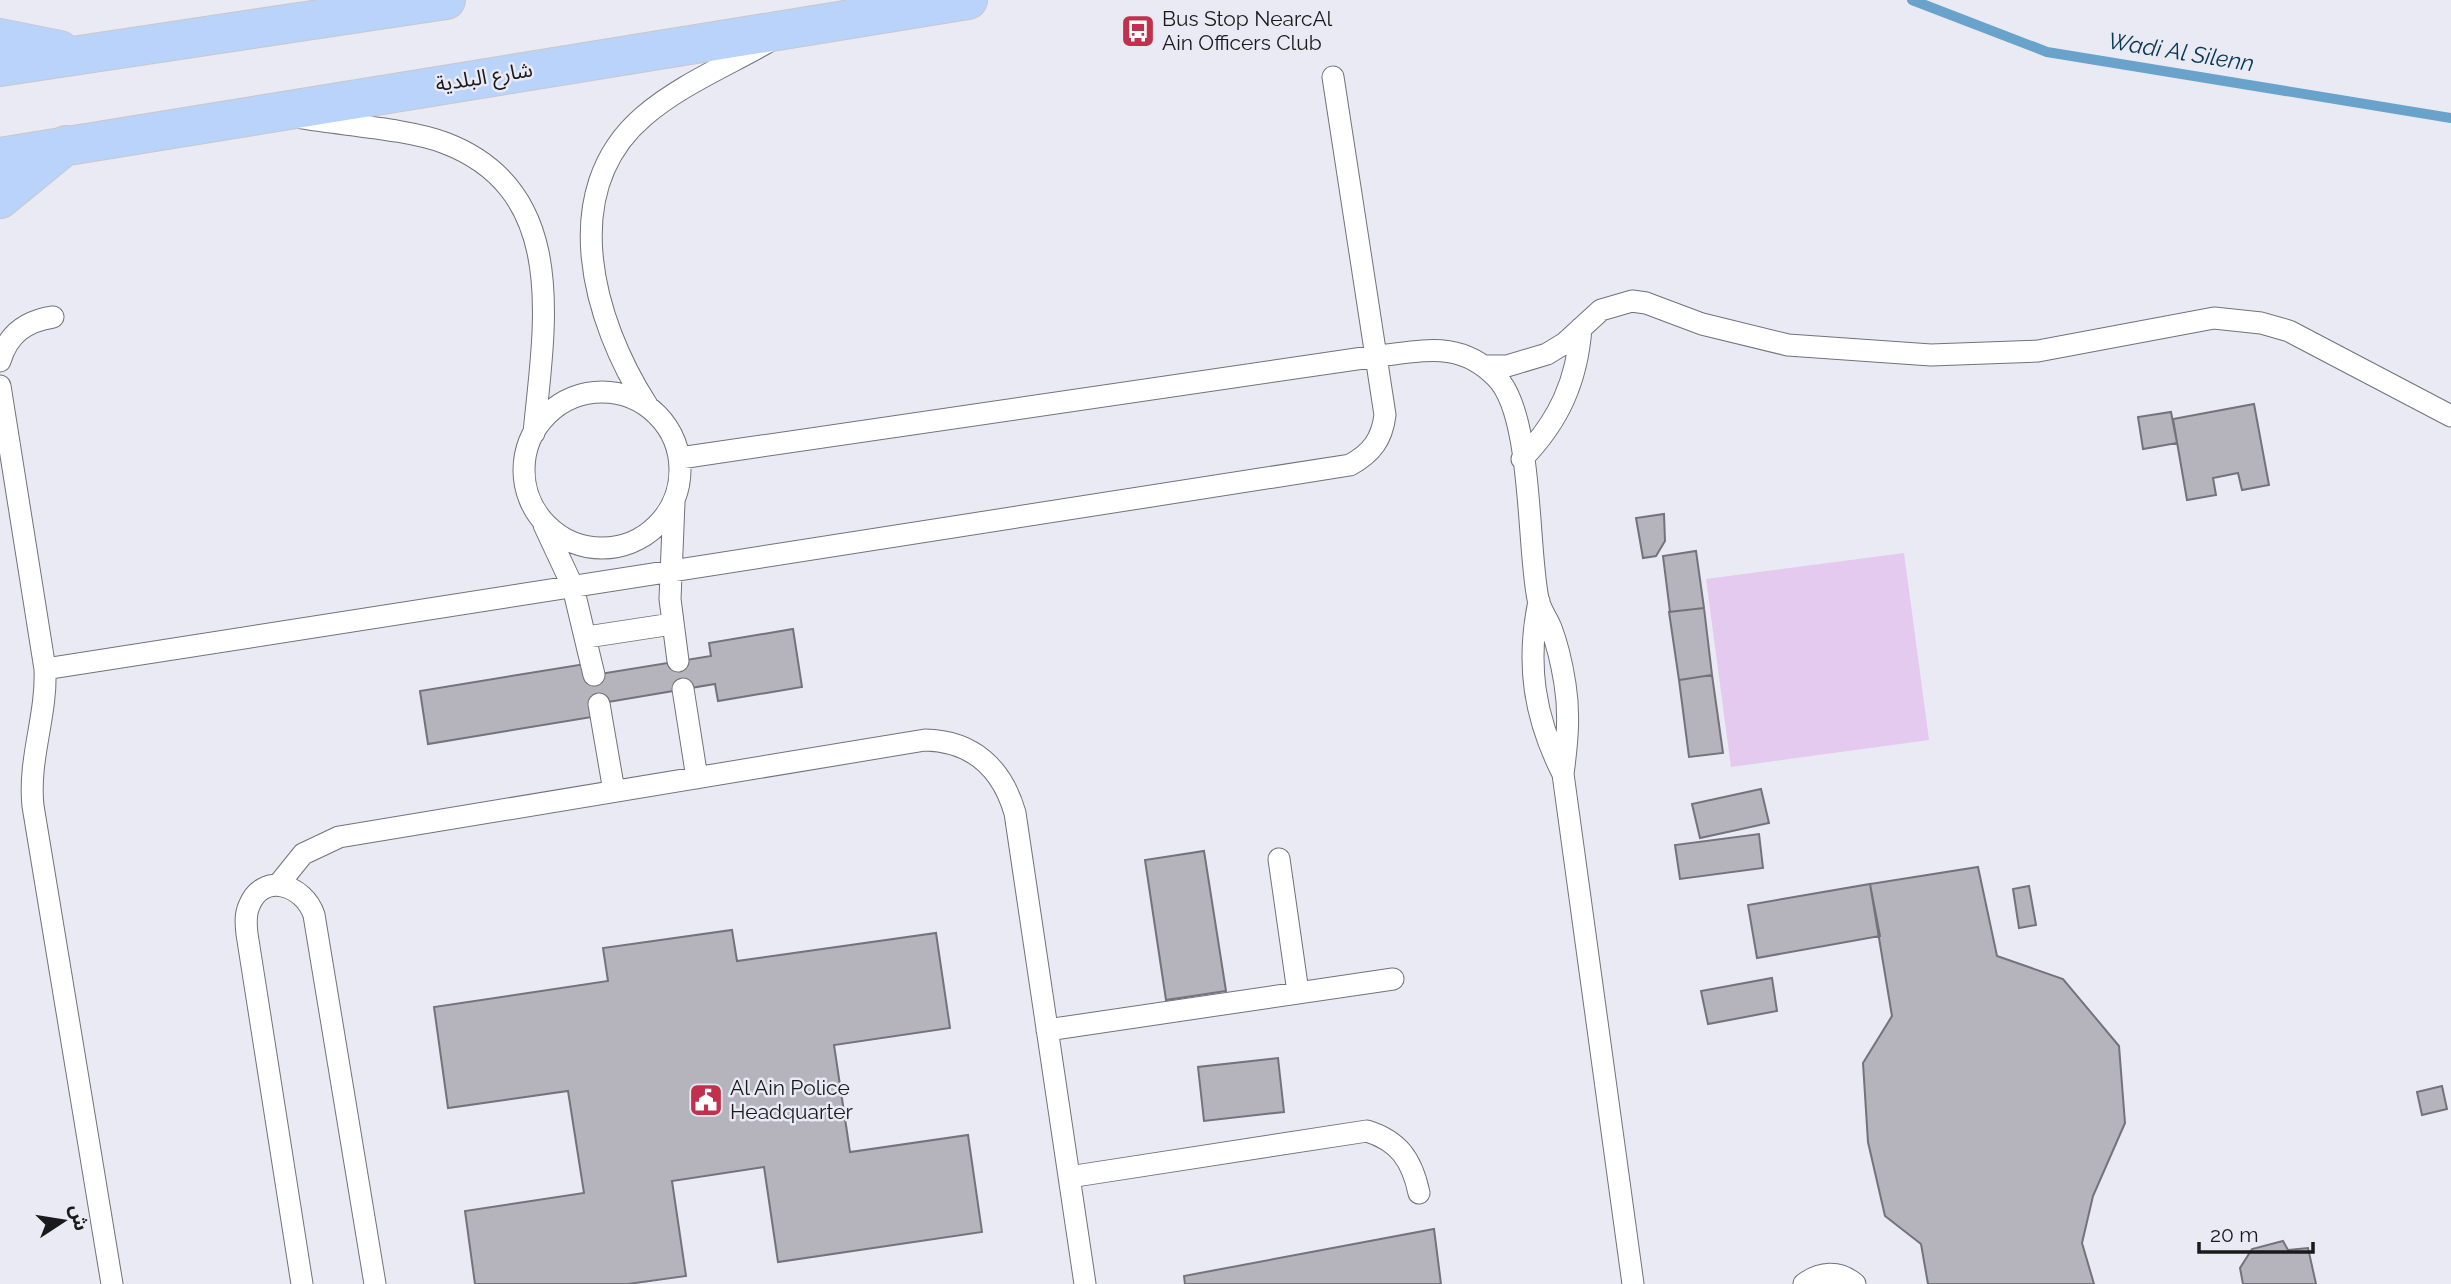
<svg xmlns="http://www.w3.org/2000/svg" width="2451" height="1284" font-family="Raleway,'Noto Sans Arabic',sans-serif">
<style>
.green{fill:#e4caee}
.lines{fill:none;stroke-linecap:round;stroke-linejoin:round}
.stream{stroke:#69a3cb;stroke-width:10}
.building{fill:#b5b3bc;stroke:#74727a;stroke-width:2}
.lane-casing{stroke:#71727a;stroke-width:23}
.primary-casing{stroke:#c8c8c9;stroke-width:40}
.lane{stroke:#fff;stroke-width:21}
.primary{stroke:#b9d3fb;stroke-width:38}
.labels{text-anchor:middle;stroke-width:5;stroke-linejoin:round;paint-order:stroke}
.poi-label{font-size:21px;fill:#1a1a1d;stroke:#e9eaf3;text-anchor:start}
.street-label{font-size:21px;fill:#1a1a1d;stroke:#e9eaf3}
.water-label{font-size:23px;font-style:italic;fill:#073854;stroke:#e9eaf3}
</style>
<rect width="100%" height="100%" fill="#e9eaf3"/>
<path class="green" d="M1904,553L1929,740L1731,767L1706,579Z"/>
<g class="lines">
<path class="stream" d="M1912,0L2047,52L2451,118"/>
</g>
<path class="building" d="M2254,404L2269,485L2242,490L2238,473L2213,478L2216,495L2187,500L2173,419Z
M2171,412L2177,443L2143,449L2138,417Z
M1664,514L1665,541L1656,556L1643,558L1636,518Z
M1696,551L1704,608L1670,612L1663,556Z
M1704,608L1712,675L1679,680L1669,612Z
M793,629L802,687L718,701L715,684L590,705L592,717L428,744L420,691L585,664L594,675L711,656L709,643Z
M1712,675L1723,753L1689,757L1679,680Z
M1761,789L1769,823L1700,838L1692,804Z
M1759,834L1763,868L1680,879L1675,845Z
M1204,851L1226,991L1166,1000L1145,860Z
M1978,867L1997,956L2063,979L2119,1046L2125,1123L2093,1196L2082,1243L2094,1284H1928L1921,1244L1885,1216L1868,1142L1863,1063L1892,1016L1870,884Z
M1870,884L1880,936L1757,958L1748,905Z
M2029,886L2036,925L2019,928L2013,889Z
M732,930L737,961L936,933L950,1028L834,1045L850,1152L968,1135L982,1232L778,1262L764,1167L672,1181L686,1276L628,1284H475L465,1211L584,1193L568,1091L448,1108L434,1007L608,981L603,948Z
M1772,978L1777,1011L1708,1024L1701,991Z
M1278,1058L1284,1112L1204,1121L1198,1067Z
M2442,1086L2447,1109L2422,1115L2417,1092Z
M1434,1229L1441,1284H1185L1184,1276Z
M2283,1241L2288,1250L2308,1248L2316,1284H2243L2240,1268L2252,1249Z"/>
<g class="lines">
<g class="lane-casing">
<path id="lane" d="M302,118C343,125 409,129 445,143C571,191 544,327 534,433
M0,361C8,334 26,321 53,317
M1485,366H1507L1547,354L1565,343L1601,310L1632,301L1646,303L1702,324L1788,345L1931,355L2038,351L2214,318L2261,323L2289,331L2451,416
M0,386L45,669C47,716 28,759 33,806L112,1284
M524 470a78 78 0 1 1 156 0a78 78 0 1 1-156 0Z
M647,405C593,321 556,191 644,116C680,85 728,65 768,42
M680,458L1377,356C1424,351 1460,340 1496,377C1533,413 1527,545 1538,599C1540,609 1547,618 1551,628C1558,646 1562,665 1565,684C1570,715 1567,744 1563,774L1633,1284
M1522,459C1559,421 1577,381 1581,328
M674,503L670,599L678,661
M544,525L573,587L594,675
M1539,601C1526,664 1534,717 1563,774
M587,637L672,624
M45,669L1350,465C1372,453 1382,439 1385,415L1333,77
M683,689L697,778
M599,704L614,791
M1279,859L1298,992
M278,885L303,854L339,837L925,740C973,741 1002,768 1015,813L1085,1284
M1047,1030L1393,979
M1069,1177L1367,1131C1399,1141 1412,1160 1419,1193
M302,1284L247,934C246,925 245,915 249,906C263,871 304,885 314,915L375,1284
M1804,1284C1820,1272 1839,1270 1855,1284"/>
</g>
<g class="primary-casing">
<path id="primary" d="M0,38L60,50
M0,67L446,0
M0,157L968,0
M0,199L66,145"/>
</g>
<use href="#lane" class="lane"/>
<use href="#primary" class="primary"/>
</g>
<defs>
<g id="bus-square" transform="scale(1.75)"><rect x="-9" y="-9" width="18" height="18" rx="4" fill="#c1304d" stroke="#e9eaf3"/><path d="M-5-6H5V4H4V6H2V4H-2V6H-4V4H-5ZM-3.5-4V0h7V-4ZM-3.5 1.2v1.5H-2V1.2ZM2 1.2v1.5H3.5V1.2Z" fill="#fff"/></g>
<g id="civic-square" transform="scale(1.75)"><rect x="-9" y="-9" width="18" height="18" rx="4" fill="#c1304d" stroke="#e9eaf3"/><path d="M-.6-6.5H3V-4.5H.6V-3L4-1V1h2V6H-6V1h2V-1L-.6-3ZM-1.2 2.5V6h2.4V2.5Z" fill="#fff"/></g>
</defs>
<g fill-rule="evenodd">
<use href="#bus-square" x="1138" y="31"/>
<use href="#civic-square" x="706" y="1100"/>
</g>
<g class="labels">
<g class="poi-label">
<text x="1162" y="26">Bus Stop NearcAl<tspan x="1162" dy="24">Ain Officers Club</tspan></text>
<text x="730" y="1095">Al Ain Police<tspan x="730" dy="24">Headquarter</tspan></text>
</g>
<g class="street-label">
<text transform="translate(484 77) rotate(-9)" y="7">شارع البلدية</text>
</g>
<g class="water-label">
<text transform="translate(2181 52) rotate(9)" y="8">Wadi Al Silenn</text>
</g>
</g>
<g transform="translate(63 1221) rotate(78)" stroke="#e9eaf3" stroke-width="5" paint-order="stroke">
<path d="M0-5L12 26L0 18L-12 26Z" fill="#1a1a1d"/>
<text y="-10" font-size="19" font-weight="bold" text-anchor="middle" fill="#1a1a1d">ش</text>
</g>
<path d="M2199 1242v10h114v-10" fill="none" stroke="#1a1a1d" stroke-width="3.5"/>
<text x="2210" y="1242" font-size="21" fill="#1a1a1d" stroke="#e9eaf3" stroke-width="5" paint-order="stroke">20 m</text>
</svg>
